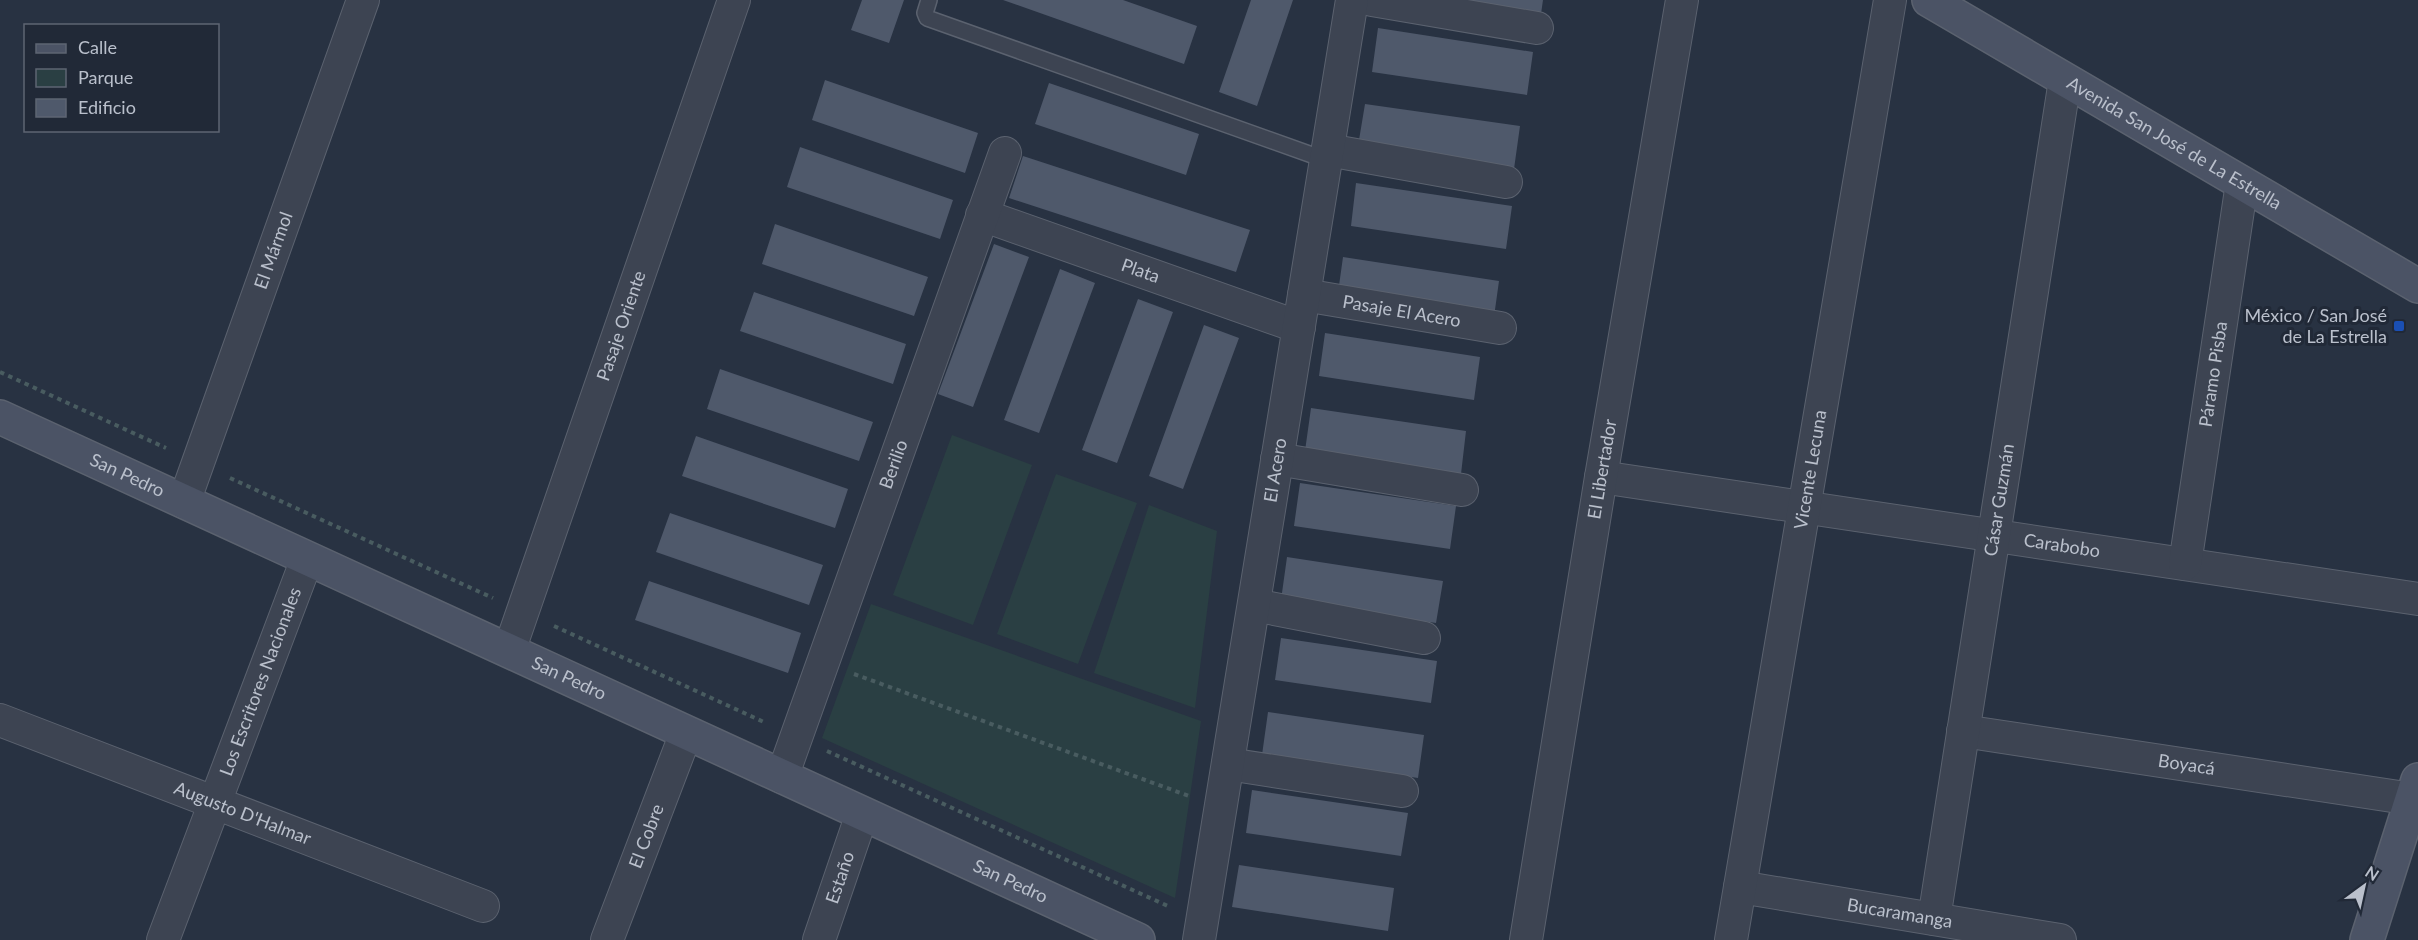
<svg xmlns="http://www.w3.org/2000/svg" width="2418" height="940" font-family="Lato,sans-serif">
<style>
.green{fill:#2a3f43}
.building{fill:#4f596b}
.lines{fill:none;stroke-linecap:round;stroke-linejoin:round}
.lane-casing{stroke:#5b626f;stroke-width:18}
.street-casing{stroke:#5b626f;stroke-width:34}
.secondary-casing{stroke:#5b626f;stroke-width:36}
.path{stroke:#495c60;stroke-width:4;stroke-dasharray:4.5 4.5;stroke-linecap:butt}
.lane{stroke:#3d4452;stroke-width:15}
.street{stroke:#3d4452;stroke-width:32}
.secondary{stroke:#4b5365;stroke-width:33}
.transit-dot{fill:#1a4fb4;stroke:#212937;stroke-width:2}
.labels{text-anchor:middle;stroke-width:6;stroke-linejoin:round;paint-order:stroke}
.street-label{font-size:18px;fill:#bac0cc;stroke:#212937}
.poi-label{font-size:18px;fill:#bac0cc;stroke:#212937;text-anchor:end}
</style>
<rect width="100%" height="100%" fill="#283242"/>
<path class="green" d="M952,435L1032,465L973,625L893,595Z
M1056,474L1137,503L1078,664L997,634Z
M1149,505L1217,531L1195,708L1094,673Z
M871,604L1201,721L1175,898L822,738Z"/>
<path class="building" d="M862,0H904L889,43L851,30Z
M1003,0H1123L1197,26L1184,64Z
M1251,0H1293L1257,106L1219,92Z
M1408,0H1543L1540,21Z
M1378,28L1533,52L1527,95L1372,72Z
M825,80L978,133L965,173L812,120Z
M1049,83L1199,134L1186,175L1035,124Z
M1365,104L1520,126L1514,169L1358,146Z
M800,147L953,200L940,239L787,187Z
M1023,156L1250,230L1236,272L1009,198Z
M1356,183L1512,206L1506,249L1351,226Z
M775,224L928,277L914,316L762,264Z
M994,244L1029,257L973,407L938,394Z
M1343,257L1499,281L1493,324L1337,300Z
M1060,269L1095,283L1039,433L1004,420Z
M754,292L906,344L893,384L740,331Z
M1138,299L1173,312L1117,463L1082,450Z
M1204,325L1239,338L1183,489L1149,476Z
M1325,333L1480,357L1474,400L1319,376Z
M720,369L873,422L859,461L707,409Z
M1311,408L1466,431L1461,474L1305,451Z
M696,436L848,489L835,528L682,476Z
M1300,483L1456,506L1450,549L1294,526Z
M670,513L823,565L809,605L656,552Z
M1287,557L1443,581L1436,623L1281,600Z
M649,581L801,633L788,673L635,620Z
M1281,638L1437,661L1431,703L1275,680Z
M1268,712L1424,735L1418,778L1262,755Z
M1252,790L1408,813L1401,856L1246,833Z
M1239,865L1394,888L1388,931L1232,907Z"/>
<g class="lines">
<g class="lane-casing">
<path id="lane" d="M929,0L925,13L927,18L1326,160"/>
</g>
<g class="street-casing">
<g id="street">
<path d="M1372,0L1537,28"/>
<path d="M1328,150L1506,182"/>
<path id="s1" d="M982,215L1299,327"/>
<path id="s2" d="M1304,295L1500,328"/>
<path d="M1277,459L1462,490"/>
<path id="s3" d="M1601,477L2418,599"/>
<path id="s4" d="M184,502L363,0"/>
<path id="s5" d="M2185,564L2242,183"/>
<path d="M1254,605L1424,638"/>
<path id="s6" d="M509,651L734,0"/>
<path id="s7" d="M0,720L483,906"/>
<path id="s8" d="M1963,731L2412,799"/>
<path d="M1228,764L1402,791"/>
<path id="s9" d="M782,777L1005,153"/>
<path id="s10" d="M1740,887L2060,940"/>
<path id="s11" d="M1934,919L2065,80"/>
<path id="s12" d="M163,940L307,559"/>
<path id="s13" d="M607,940L686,733"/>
<path id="s14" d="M819,940L862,814"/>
<path id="s15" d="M1199,940L1352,0"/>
<path id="s16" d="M1526,940L1601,477L1682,0"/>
<path id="s17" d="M1731,940L1890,0"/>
</g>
</g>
<g class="secondary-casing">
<g id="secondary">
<path id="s18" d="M1929,0L2418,286"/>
<path id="s19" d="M0,417L1138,940"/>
<path d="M2367,940L2418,780"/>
</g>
</g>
<path class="path" d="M0,372L166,448
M230,478L493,598
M554,626L766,723
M854,674L1189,796
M827,751L1170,907"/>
<use href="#lane" class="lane"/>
<use href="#street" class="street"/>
<use href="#secondary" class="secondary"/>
</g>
<rect class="transit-dot" x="2393" y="320" width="12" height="12" rx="3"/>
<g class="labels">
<g class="street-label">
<text dy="6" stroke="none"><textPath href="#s18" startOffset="284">Avenida San José de La Estrella</textPath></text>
<text dy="6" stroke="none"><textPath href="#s4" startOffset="267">El Mármol</textPath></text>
<text dy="6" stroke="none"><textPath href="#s1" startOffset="168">Plata</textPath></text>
<text dy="6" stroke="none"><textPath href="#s2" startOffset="99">Pasaje El Acero</textPath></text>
<text dy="6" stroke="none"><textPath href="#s6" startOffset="344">Pasaje Oriente</textPath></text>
<text dy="6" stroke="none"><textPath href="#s5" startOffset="192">Páramo Pisba</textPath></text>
<text dy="6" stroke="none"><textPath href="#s9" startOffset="332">Berilio</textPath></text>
<text dy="6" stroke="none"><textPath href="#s15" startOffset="476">El Acero</textPath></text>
<text dy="6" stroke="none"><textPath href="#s16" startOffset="477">El Libertador</textPath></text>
<text dy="6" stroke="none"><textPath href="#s17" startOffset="477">Vicente Lecuna</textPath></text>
<text dy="6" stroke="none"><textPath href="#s19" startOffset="140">San Pedro</textPath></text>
<text dy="6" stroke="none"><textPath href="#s11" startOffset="424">Cásar Guzmán</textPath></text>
<text dy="6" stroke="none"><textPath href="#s3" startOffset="466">Carabobo</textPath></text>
<text dy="6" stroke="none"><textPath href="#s19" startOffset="626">San Pedro</textPath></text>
<text dy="6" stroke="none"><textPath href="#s12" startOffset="276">Los Escritores Nacionales</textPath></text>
<text dy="6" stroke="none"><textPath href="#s8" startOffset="226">Boyacá</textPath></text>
<text dy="6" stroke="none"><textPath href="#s7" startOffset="260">Augusto D'Halmar</textPath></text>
<text dy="6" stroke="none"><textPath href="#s13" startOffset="111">El Cobre</textPath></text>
<text dy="6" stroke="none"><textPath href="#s14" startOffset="66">Estaño</textPath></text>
<text dy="6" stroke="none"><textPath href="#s19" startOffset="1112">San Pedro</textPath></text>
<text dy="6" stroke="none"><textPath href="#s10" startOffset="162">Bucaramanga</textPath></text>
</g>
<g class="poi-label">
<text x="2387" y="322">México / San José<tspan x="2387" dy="21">de La Estrella</tspan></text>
</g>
</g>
<rect x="24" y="24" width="195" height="108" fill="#212937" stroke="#5e6573" stroke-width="1.5"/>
<rect x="36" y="44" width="30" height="9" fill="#4b5365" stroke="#5e6573" stroke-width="1.5"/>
<text x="78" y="54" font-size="18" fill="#bac0cc">Calle</text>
<rect x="36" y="69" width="30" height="18" fill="#2a3f43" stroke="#5e6573" stroke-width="1.5"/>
<text x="78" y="84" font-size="18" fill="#bac0cc">Parque</text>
<rect x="36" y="99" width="30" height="18" fill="#4f596b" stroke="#5e6573" stroke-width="1.5"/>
<text x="78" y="114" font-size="18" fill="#bac0cc">Edificio</text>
<g transform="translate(2364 886) rotate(33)" stroke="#212937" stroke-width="4.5" paint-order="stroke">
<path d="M0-4.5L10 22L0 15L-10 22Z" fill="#bac0cc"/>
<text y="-9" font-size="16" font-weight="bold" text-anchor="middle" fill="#bac0cc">N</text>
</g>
</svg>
